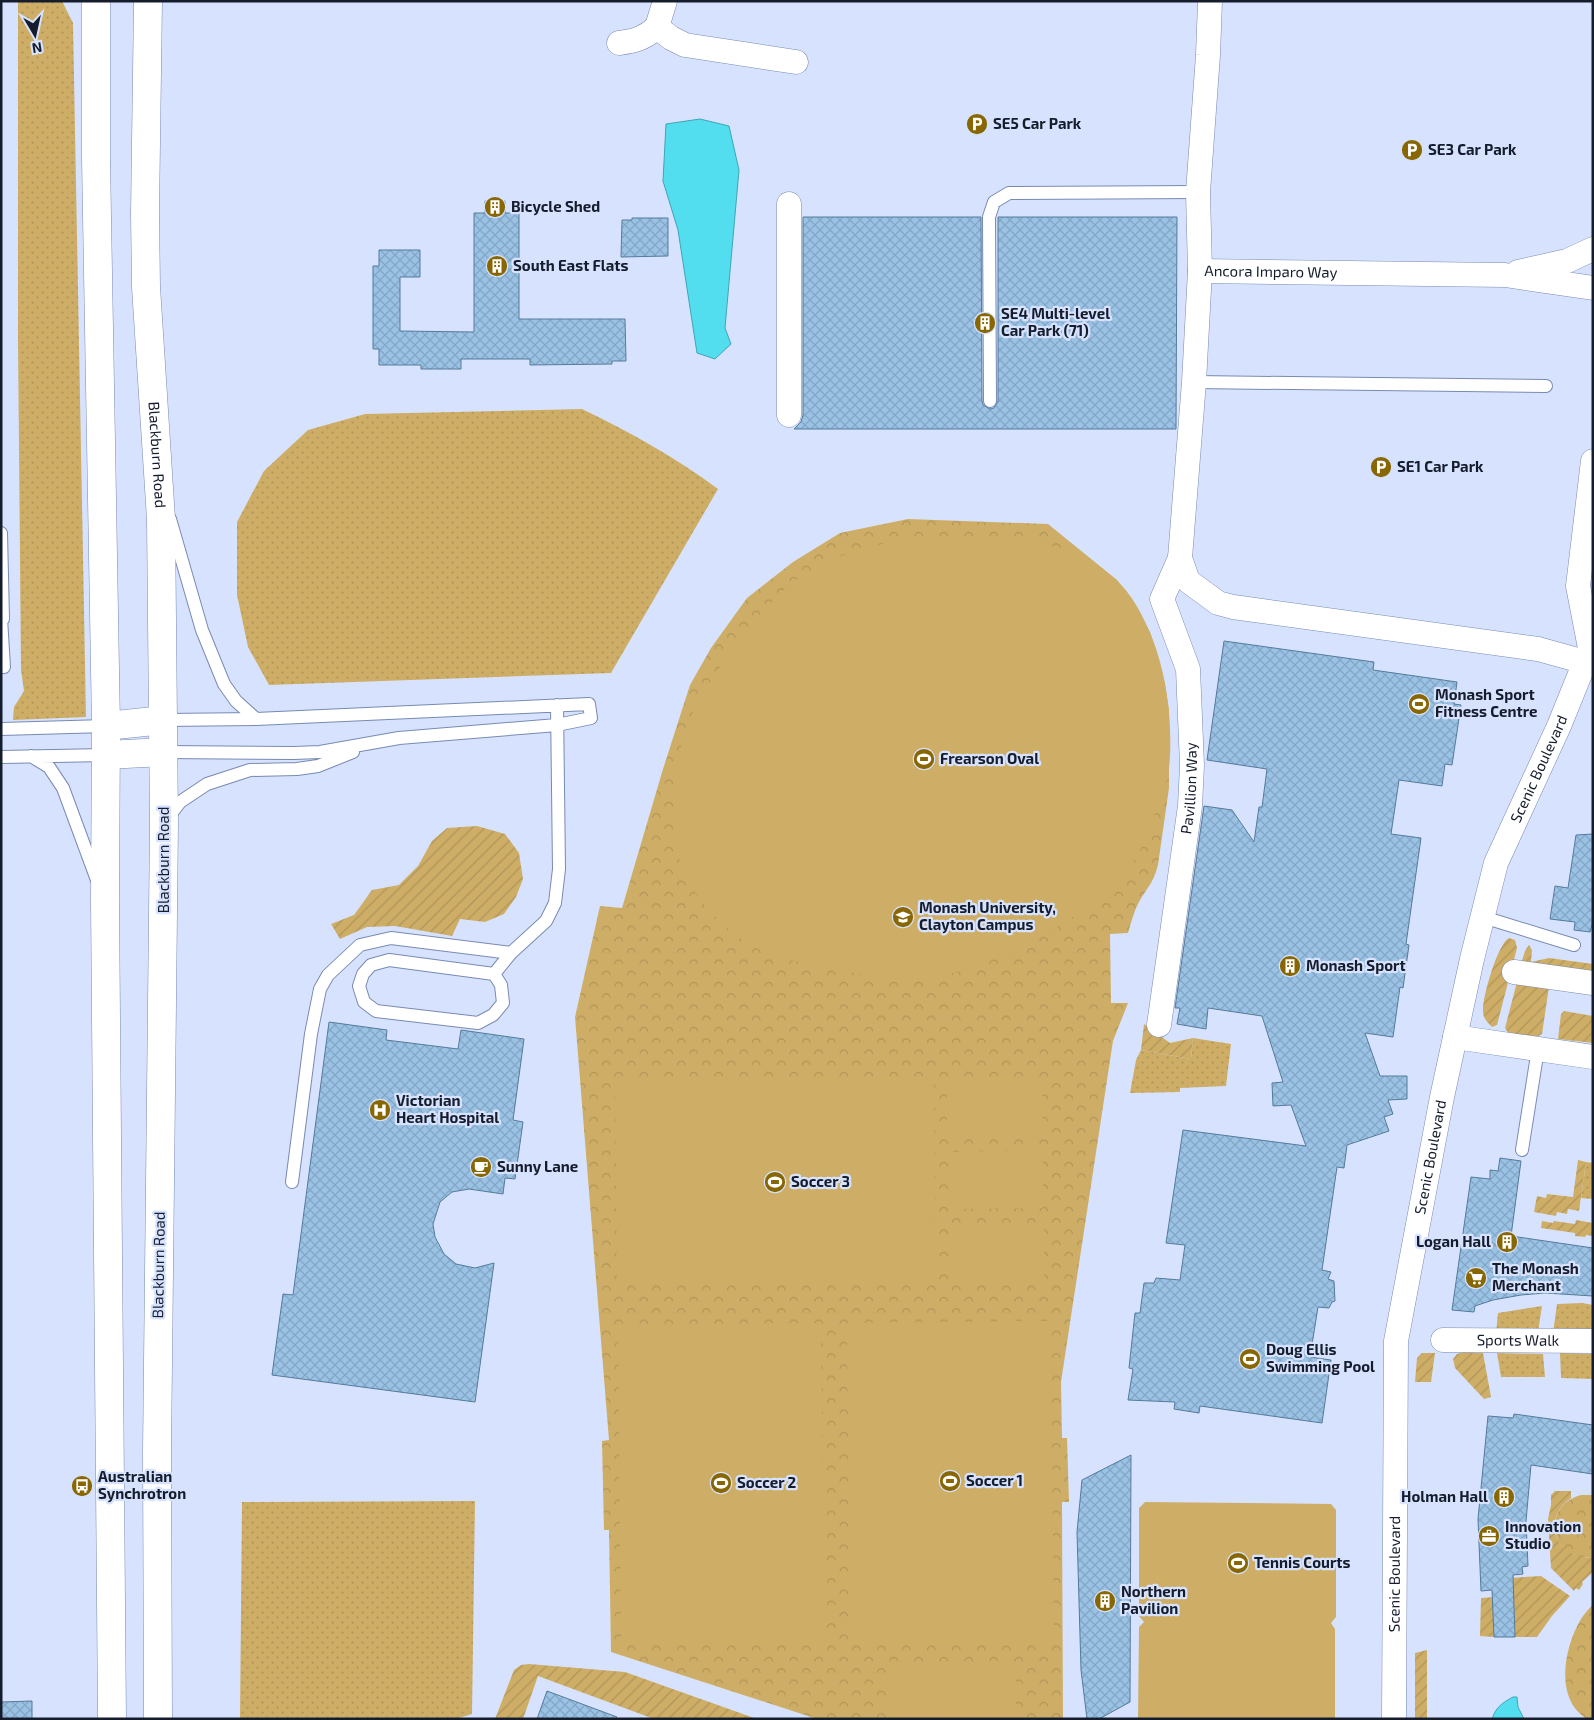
<svg xmlns="http://www.w3.org/2000/svg" width="1594" height="1720" font-family="'Exo 2',sans-serif">
<style>
.grass{fill:url(#grass-dots)}
.park{fill:url(#park-crowns)}
.garden{fill:url(#garden-furrows)}
.pitch{fill:#ceae66}
.water{fill:#53deef;stroke:#40a4b4}
.building{fill:url(#building-cross-hatch);stroke:#557a9a}
.lines{fill:none;stroke-linecap:round;stroke-linejoin:round}
.lane-casing{stroke:#788ab3;stroke-width:14}
.street-casing{stroke:#788ab3;stroke-width:25}
.primary-casing{stroke:#788ab3;stroke-width:29}
.lane{stroke:#fff;stroke-width:12}
.street{stroke:#fff;stroke-width:24}
.primary{stroke:#fff;stroke-width:28}
.labels{text-anchor:middle;stroke-width:4.5;stroke-linejoin:round;paint-order:stroke}
.poi-label{font-size:15px;font-weight:bold;fill:#151c2c;stroke:#d7e3fe;text-anchor:start}
.street-label{font-size:15px;fill:#151c2c;stroke:#d7e3fe}
</style>
<defs>
<pattern id="grass-dots" width="8" height="8" patternUnits="userSpaceOnUse" patternTransform="scale(1.25)"><rect width="8" height="8" fill="#ceae66"/><path d="M2 2h.1M6 6h.1" fill="none" stroke="#b09559" stroke-width="1.8" stroke-linecap="round"/></pattern>
<pattern id="park-crowns" width="20" height="18" patternUnits="userSpaceOnUse" patternTransform="scale(1.25)"><rect width="20" height="18" fill="#ceae66"/><path d="M2 6a3 3 0 1 1 6 0M12 15a3 3 0 1 1 6 0" fill="none" stroke="#b09559"/></pattern>
<pattern id="garden-furrows" width="10" height="10" patternUnits="userSpaceOnUse" patternTransform="scale(1.25)"><rect width="10" height="10" fill="#ceae66"/><path d="M-1 1l2-2M0 10L10 0M9 11l2-2" fill="none" stroke="#b09559"/></pattern>
<pattern id="building-cross-hatch" width="8" height="8" patternUnits="userSpaceOnUse" patternTransform="scale(1.25)"><rect width="8" height="8" fill="#9ac2e5"/><path d="M0 0l8 8M0 8l8-8" fill="none" stroke="#84a6c5"/></pattern>
</defs>
<rect width="100%" height="100%" fill="#d7e3fe"/>
<path class="grass" d="M18,1H62L73,23L86,717L13,720L14,707L24,691L21,670L18,338Z
M582,409C630,432 675,457 718,489L611,673L269,685L248,647L237,595V522L264,471L308,430L365,414Z
M1193,1038L1231,1044L1226,1086L1180,1088V1092L1130,1093L1136,1060L1141,1050L1191,1059Z
M1586,1162L1593,1163V1199L1581,1198Z
M1582,1303L1593,1305V1333H1553L1557,1304Z
M1542,1306L1538,1332L1496,1333L1498,1313Z
M1497,1353L1543,1354L1545,1377H1501Z
M1560,1353L1593,1354V1379L1561,1378Z
M475,1501L472,1714L456,1719H240L242,1502Z"/>
<path class="park" d="M908,519L1048,524L1117,580L1127,592L1150,632L1156,649L1165,684L1169,710V788L1158,865C1153,884 1148,886 1139,902C1134,911 1131,923 1128,933L1110,934L1111,1003H1128L1113,1041L1061,1382L1062,1438H1067L1069,1502H1062L1063,1719H817L611,1652L609,1530H604L602,1441L609,1440L575,1017L600,906L622,908L663,769L690,685L711,648L747,598L793,562L840,533Z
M1581,1495H1593V1557C1553,1564 1537,1508 1581,1495Z
M1593,1604V1719H1587C1554,1699 1564,1647 1581,1619C1584,1614 1589,1609 1593,1604Z"/>
<path class="garden" d="M477,826L505,834L519,853L523,879L516,897L504,914L485,922L460,919L452,936L395,926L367,927L340,939L331,924L354,915L372,890L399,885L418,866L432,841L447,828Z
M1509,938L1515,940L1517,948L1497,1025L1492,1027C1487,1022 1483,1018 1483,1011C1482,998 1498,943 1509,938Z
M1529,945L1532,950L1531,962L1549,958L1593,964V973L1521,964L1525,951Z
M1517,982L1549,987L1542,1034L1537,1037L1509,1034L1505,1028Z
M1564,1011L1593,1016V1043L1558,1039L1561,1014Z
M1144,1024L1170,1043L1193,1038L1191,1059L1141,1050Z
M1578,1160L1586,1162L1579,1211L1568,1209L1567,1214L1557,1212L1556,1216L1534,1212L1537,1196L1546,1198L1547,1194L1573,1197Z
M1576,1220L1593,1223V1236L1586,1235L1585,1237L1575,1236V1233L1541,1228L1542,1221L1553,1223L1554,1221L1575,1224Z
M1464,1352L1483,1353L1491,1397L1484,1399L1455,1368L1453,1359L1457,1354Z
M1422,1353H1435L1431,1382H1415L1417,1358Z
M1555,1491H1571V1498C1566,1502 1561,1506 1558,1512C1545,1536 1568,1561 1593,1557V1572L1582,1582L1583,1584L1579,1590L1576,1588L1574,1591L1551,1568L1548,1519L1551,1505V1495Z
M1541,1576L1570,1596L1552,1616L1537,1637H1515L1514,1608H1493L1494,1637L1480,1636L1481,1598L1509,1596V1578Z
M1427,1650V1719H1415V1653Z
M529,1664L625,1672L757,1719H654L538,1676L523,1719H495L514,1670L521,1665Z"/>
<path class="pitch" d="M951,536C1007,537 1079,540 1120,584C1137,601 1148,626 1156,649C1168,683 1173,732 1169,768C1167,785 1159,802 1153,818C1147,834 1142,851 1131,865C1092,915 1000,965 939,976C906,981 874,976 842,971C813,966 774,958 748,944C738,937 728,929 719,920C703,905 688,885 681,865C669,826 673,778 683,739C690,711 709,683 725,660C744,633 764,607 789,586C834,549 895,538 951,536Z
M1042,1077L1043,1134L947,1135V1078Z
M934,1079L936,1282L617,1285L615,1082Z
M1043,1150V1208L949,1209L948,1152Z
M1044,1224V1282L949,1283V1225Z
M1051,1321L1054,1639L850,1641L847,1323Z
M821,1323L825,1642L621,1644L618,1325Z
M1145,1502L1331,1504L1336,1510V1617L1331,1623L1335,1629V1719H1138L1139,1627L1144,1622L1139,1616V1508Z
M1016,1665V1719H889V1667Z"/>
<path class="water" d="M700,119L729,126L739,170L725,328L731,344L715,359L697,353L678,230L663,181L666,124Z
M1513,1697H1517L1518,1707L1524,1719H1492C1496,1707 1502,1703 1513,1697Z"/>
<path class="building" d="M485,201H505V213H519V319H625L626,361H612V364L530,365V359H461V369H421V365H379V349H373V266H379V250H420V277H400V331L474,332V213H485Z
M803,217H981L982,401L983,405L990,409L994,408L998,401V217H1177L1176,429H794L801,422L803,415Z
M632,218H668V256L621,257L622,220H632Z
M1224,641L1374,662L1373,670L1457,682L1454,704L1461,705L1452,765L1445,764L1442,786L1399,780L1391,834L1421,838L1406,944L1409,945L1403,988L1400,987L1393,1037L1365,1033L1380,1076H1407V1099L1388,1100L1393,1114L1384,1117L1389,1131L1347,1145L1344,1168L1337,1167L1322,1270L1331,1272L1328,1279L1334,1281L1335,1301L1332,1302L1329,1308L1318,1307L1310,1357L1331,1360L1322,1423L1200,1406L1199,1413L1174,1409L1175,1402L1128,1400L1133,1369L1129,1368L1135,1313H1140L1144,1283H1154L1156,1278L1180,1280L1185,1245L1166,1243L1183,1130L1306,1146L1291,1105L1273,1106L1272,1083L1283,1082L1262,1016L1208,1008L1206,1029L1177,1024L1180,1008H1175L1204,806L1232,810L1254,842L1259,807H1262L1267,769L1207,760Z
M1593,834V921L1590,932L1574,930L1575,922L1550,919L1555,886L1568,888L1576,835Z
M329,1022L387,1030L386,1040L458,1049L461,1030L524,1039L513,1120L523,1122L515,1179L505,1178L503,1194L469,1189L452,1192L440,1202L433,1224L435,1237L444,1254L456,1264L475,1268L494,1263L475,1402L272,1375L283,1294L293,1295Z
M1500,1158L1521,1161L1511,1236L1593,1248V1296L1545,1293L1521,1295L1493,1300L1475,1306L1474,1312L1452,1310L1471,1177L1490,1179V1170L1498,1171Z
M1514,1414L1593,1425V1474L1531,1465L1526,1521L1528,1566L1522,1567L1523,1574L1513,1575L1515,1637H1494L1492,1590L1481,1591L1478,1519L1488,1416L1513,1418Z
M1131,1455L1130,1702L1099,1719H1087L1081,1670L1077,1532L1082,1480Z
M547,1691L617,1717L616,1719H537Z
M32,1701V1719H1V1702Z"/>
<g class="lines">
<g class="lane-casing">
<path id="lane" d="M1194,382L1546,386
M990,401L989,217L994,202L1009,193L1198,192
M170,519L202,630L224,684L236,701L256,719
M1,533L3,619
M1,618L4,667H1
M164,720L256,719L589,704L591,718L557,725L399,738L320,752L293,753L164,752
M1,729L106,726
M31,756L49,767L63,788L97,880
M1,757L106,755
M167,819L180,802L207,784L250,770L297,769L318,766L353,752
M1483,917L1574,945
M389,960L494,974L501,985L503,1003L493,1015L478,1023L376,1011L364,1002L359,986L363,974L371,965Z
M494,974L511,953L546,921L555,903L559,869L557,705
M1522,1150L1538,1049
M292,1182L311,1034L320,989L328,975L360,945L391,938L511,953"/>
</g>
<g class="street-casing">
<g id="street">
<path d="M1210,1L1208,55L1198,192L1200,271L1194,382L1180,558L1188,581L1218,603L1233,607L1538,649L1585,662"/>
<path d="M657,27L665,1"/>
<path d="M619,43C635,41 645,38 657,27L671,38L685,45L796,62"/>
<path id="s1" d="M1200,271L1505,275L1593,288"/>
<path d="M1518,272L1567,261L1593,249"/>
<path d="M789,415V204"/>
<path d="M1590,648L1578,586L1593,461"/>
<path d="M1514,972L1593,983"/>
<path id="s2" d="M1159,1025L1190,806L1192,765L1188,669L1162,599L1180,558"/>
<path d="M1455,1037L1593,1057"/>
<path id="s3" d="M1443,1340L1593,1341"/>
<path id="s4" d="M1394,1719L1396,1341L1442,1097L1472,959L1496,863L1559,726L1593,642"/>
</g>
</g>
<g class="primary-casing">
<g id="primary">
<path d="M96,1V159L106,726L105,901L112,1719"/>
<path id="s5" d="M148,1L145,213L146,287L161,519L164,824L157,1452L158,1719"/>
<path d="M106,726L164,720"/>
<path d="M106,755L164,752"/>
</g>
</g>
<use href="#lane" class="lane"/>
<use href="#street" class="street"/>
<use href="#primary" class="primary"/>
</g>
<defs>
<g id="parking-disc" transform="scale(1.125)"><circle r="9.5" fill="#886703" stroke="#d7e3fe"/><path d="M-3.5-5.5H1a3.5 3.5 0 0 1 0 7H-1V5.5H-3.5ZM-1-3.4V-.6H.8a1.4 1.4 0 0 0 0-2.8Z" fill="#fff"/></g>
<g id="building-disc" transform="scale(1.125)"><circle r="9.5" fill="#886703" stroke="#d7e3fe"/><path d="M-4-6H4V6H1V3H-1V6H-4ZM-2.5-4.3h1.7v1.8h-1.7ZM.8-4.3h1.7v1.8H.8ZM-2.5-1h1.7V.8h-1.7ZM.8-1h1.7V.8H.8Z" fill="#fff"/></g>
<g id="stadium-disc" transform="scale(1.125)"><circle r="9.5" fill="#886703" stroke="#d7e3fe"/><path d="M0-5a6.5 5 0 1 0 0 10a6.5 5 0 1 0 0-10ZM-3.5-1.8h7v3.6h-7Z" fill="#fff"/></g>
<g id="university-disc" transform="scale(1.125)"><circle r="9.5" fill="#886703" stroke="#d7e3fe"/><path d="M0-5L7-2L0 1L-7-2ZM-4 1L0 2.5L4 1V4Q0 6-4 4Z" fill="#fff"/></g>
<g id="hospital-disc" transform="scale(1.125)"><circle r="9.5" fill="#886703" stroke="#d7e3fe"/><path d="M-5-5h3v3.5h4V-5h3V5h-3V1.5h-4V5h-3Z" fill="#fff"/></g>
<g id="cafe-disc" transform="scale(1.125)"><circle r="9.5" fill="#886703" stroke="#d7e3fe"/><path d="M-5.5-4.5H6V0H3Q3 3.5 0 3.5H-2.5Q-5.5 3.5-5.5 0ZM3-3.2v2h1.7v-2ZM-6 4.5H4V6H-6Z" fill="#fff"/></g>
<g id="supermarket-disc" transform="scale(1.125)"><circle r="9.5" fill="#886703" stroke="#d7e3fe"/><path d="M-6-5.5h2.5l.6 2H6L4.5 2H-2.5L-4.4-4H-6ZM-1.5 3.2a1.3 1.3 0 1 0 .1 0ZM3 3.2a1.3 1.3 0 1 0 .1 0Z" fill="#fff"/></g>
<g id="bus-disc" transform="scale(1.125)"><circle r="9.5" fill="#886703" stroke="#d7e3fe"/><path d="M-5-6H5V4H4V6H2V4H-2V6H-4V4H-5ZM-3.5-4V0h7V-4ZM-3.5 1.2v1.5H-2V1.2ZM2 1.2v1.5H3.5V1.2Z" fill="#fff"/></g>
<g id="office-disc" transform="scale(1.125)"><circle r="9.5" fill="#886703" stroke="#d7e3fe"/><path d="M-6-3h4V-5.5h4V-3h4V5H-6ZM-1-4.5V-3h2v-1.5ZM-6 0V1H6V0Z" fill="#fff"/></g>
</defs>
<g fill-rule="evenodd">
<use href="#parking-disc" x="977" y="124"/>
<use href="#parking-disc" x="1412" y="150"/>
<use href="#building-disc" x="495" y="207"/>
<use href="#building-disc" x="497" y="266"/>
<use href="#building-disc" x="985" y="323"/>
<use href="#parking-disc" x="1381" y="467"/>
<use href="#stadium-disc" x="1419" y="704"/>
<use href="#stadium-disc" x="924" y="759"/>
<use href="#university-disc" x="903" y="917"/>
<use href="#building-disc" x="1290" y="966"/>
<use href="#hospital-disc" x="380" y="1110"/>
<use href="#cafe-disc" x="481" y="1167"/>
<use href="#stadium-disc" x="775" y="1182"/>
<use href="#building-disc" x="1507" y="1242"/>
<use href="#supermarket-disc" x="1476" y="1278"/>
<use href="#stadium-disc" x="1250" y="1359"/>
<use href="#stadium-disc" x="950" y="1481"/>
<use href="#stadium-disc" x="721" y="1483"/>
<use href="#bus-disc" x="82" y="1486"/>
<use href="#building-disc" x="1504" y="1497"/>
<use href="#office-disc" x="1489" y="1536"/>
<use href="#stadium-disc" x="1238" y="1563"/>
<use href="#building-disc" x="1105" y="1601"/>
</g>
<g class="labels">
<g class="poi-label">
<text x="993" y="129">SE5 Car Park</text>
<text x="1428" y="155">SE3 Car Park</text>
<text x="511" y="212">Bicycle Shed</text>
<text x="513" y="271">South East Flats</text>
<text x="1001" y="319">SE4 Multi-level<tspan x="1001" dy="17">Car Park (71)</tspan></text>
<text x="1397" y="472">SE1 Car Park</text>
<text x="1435" y="700">Monash Sport<tspan x="1435" dy="17">Fitness Centre</tspan></text>
<text x="940" y="764">Frearson Oval</text>
<text x="919" y="913">Monash University,<tspan x="919" dy="17">Clayton Campus</tspan></text>
<text x="1306" y="971">Monash Sport</text>
<text x="396" y="1106">Victorian<tspan x="396" dy="17">Heart Hospital</tspan></text>
<text x="497" y="1172">Sunny Lane</text>
<text x="791" y="1187">Soccer 3</text>
<text x="1491" y="1247" text-anchor="end">Logan Hall</text>
<text x="1492" y="1274">The Monash<tspan x="1492" dy="17">Merchant</tspan></text>
<text x="1266" y="1355">Doug Ellis<tspan x="1266" dy="17">Swimming Pool</tspan></text>
<text x="98" y="1482">Australian<tspan x="98" dy="17">Synchrotron</tspan></text>
<text x="966" y="1486">Soccer 1</text>
<text x="737" y="1488">Soccer 2</text>
<text x="1488" y="1502" text-anchor="end">Holman Hall</text>
<text x="1505" y="1532">Innovation<tspan x="1505" dy="17">Studio</tspan></text>
<text x="1254" y="1568">Tennis Courts</text>
<text x="1121" y="1597">Northern<tspan x="1121" dy="17">Pavilion</tspan></text>
</g>
<g class="street-label">
<text dy="5" stroke="none"><textPath href="#s1" startOffset="71">Ancora Imparo Way</textPath></text>
<text dy="5" stroke="none"><textPath href="#s5" startOffset="454">Blackburn Road</textPath></text>
<text dy="5" stroke="none"><textPath href="#s4" startOffset="970">Scenic Boulevard</textPath></text>
<text dy="5" stroke="none"><textPath href="#s2" startOffset="239">Pavillion Way</textPath></text>
<text transform="translate(164 860) rotate(-90)" y="5">Blackburn Road</text>
<text dy="5" stroke="none"><textPath href="#s4" startOffset="565">Scenic Boulevard</textPath></text>
<text transform="translate(159 1265) rotate(-89)" y="5">Blackburn Road</text>
<text dy="5" stroke="none"><textPath href="#s3" startOffset="75">Sports Walk</textPath></text>
<text dy="5" stroke="none"><textPath href="#s4" startOffset="145">Scenic Boulevard</textPath></text>
</g>
</g>
<rect width="1594" height="1720" fill="none" stroke="#151c2c" stroke-width="5"/>
<g transform="translate(35 35) rotate(171)" stroke="#d7e3fe" stroke-width="4" paint-order="stroke">
<path d="M0-4L9 19L0 12L-9 19Z" fill="#151c2c"/>
<text y="-8" font-size="14" font-weight="bold" text-anchor="middle" fill="#151c2c">N</text>
</g>
</svg>
